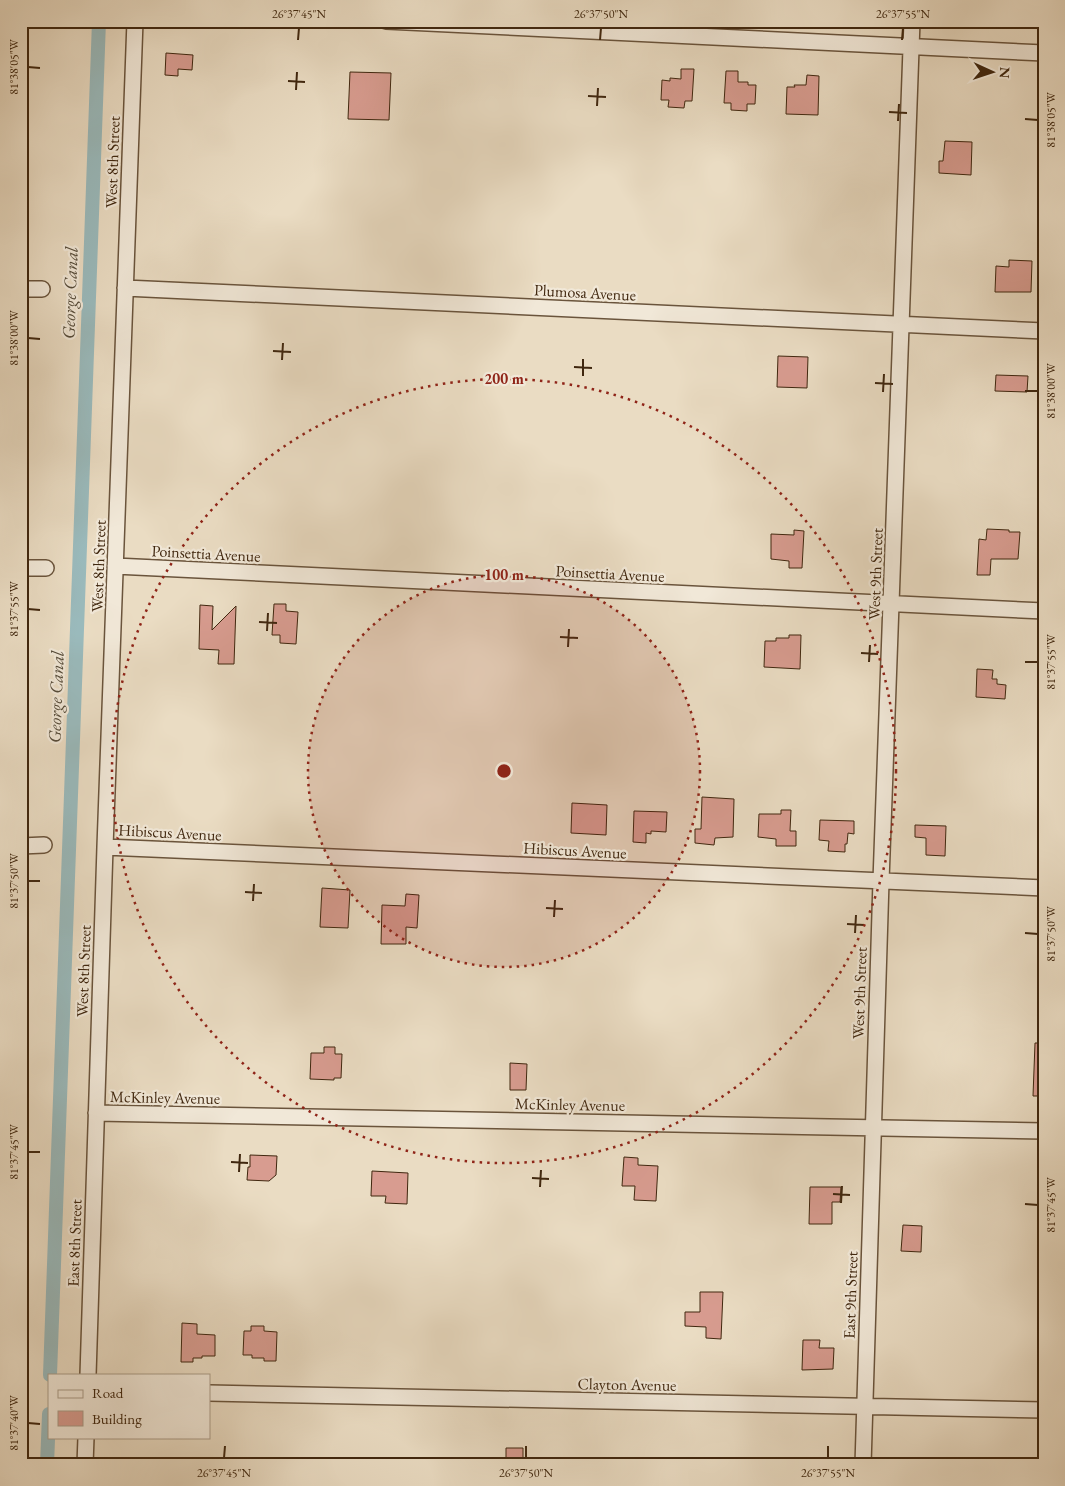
<svg xmlns="http://www.w3.org/2000/svg" width="1065" height="1486" font-family="'EB Garamond',serif">
<style>
.lines{fill:none;stroke-linecap:round;stroke-linejoin:round}
.canal{stroke:#9ababc;stroke-width:14}
.building{fill:#d89c90;stroke:#40270f}
.minor-casing{stroke:#6a543c;stroke-width:18}
.minor{stroke:#f1e8d8;stroke-width:15}
.ticks{fill:none;stroke:#40270f;stroke-width:2}
.ring{fill:none;stroke:#8f2418;stroke-width:2.5;stroke-dasharray:2.5 5}
.labels{text-anchor:middle;stroke-width:4.5;stroke-linejoin:round;paint-order:stroke}
.street-label{font-size:16px;fill:#40270f;stroke:#f1e8d8}
.water-label{font-size:18px;font-style:italic;fill:#564c3a;stroke:#f1e8d8}
.centre{fill:#8f2418;stroke:#f1e8d8;stroke-width:2.5}
.ring-label{font-size:15px;text-anchor:middle;font-weight:bold;fill:#8f2418;stroke:#f1e8d8;stroke-width:4.5;stroke-linejoin:round;paint-order:stroke}
.neatline{fill:none;stroke:#40270f;stroke-width:2}
.ticks-label{font-size:12px;text-anchor:middle;fill:#40270f}
</style>
<rect width="100%" height="100%" fill="#eadcc3"/>
<filter id="stains"><feTurbulence type="fractalNoise" baseFrequency=".004" numOctaves="4"/><feColorMatrix values="0 0 0 0 .2 0 0 0 0 .09 0 0 0 0 .02 0 0 0 .5 -.17"/></filter>
<radialGradient id="worn" r=".72"><stop offset=".6" stop-color="#630" stop-opacity="0"/><stop offset="1" stop-color="#630" stop-opacity=".3"/></radialGradient>
<g class="lines">
<path class="canal" d="M50,1375L99,21
M47,1465L49,1414"/>
</g>
<path class="building" d="M166,53L193,55L192,70L178,69V76L165,75Z
M681,69H694L692,101H685L684,108L668,107L669,100H661L662,80L670,81V78L681,79Z
M726,71H738V82H748V85H756L755,104H747V111L731,110V103H724Z
M350,72L391,73L389,120L348,119Z
M807,75L819,76L818,115L786,114L787,87H795L794,85H806Z
M945,141L972,142L971,175L939,173V161H943Z
M1009,260L1032,261L1031,292H995L996,266L1009,267Z
M778,356L808,357L807,388L777,387Z
M996,375L1028,376L1027,392L995,391Z
M987,529L1009,530V532H1020L1018,559H991L990,575H977L979,539L986,540Z
M794,530L804,531L802,568H789V561L771,559V534L794,535Z
M274,604H286V611L298,612L296,644L280,643V635H272Z
M200,605L213,606L212,630L236,606L234,664H218L219,650L199,649Z
M789,635H801L800,669L764,667L765,641H776V638H789Z
M977,669L993,670L992,679H997V684L1006,685L1005,699L976,697Z
M702,797L734,799L733,837L715,838L714,845L695,843V829H701Z
M572,803L607,805L606,835L571,833Z
M781,810H791L790,831H796V846H776V839L758,837L759,814H781Z
M634,811L667,812L666,832L651,831V834L646,833V843L633,842Z
M820,820L854,821V834L848,833L847,844H845V852L828,851L829,841L819,840Z
M915,825L946,826L945,856L926,855V838L915,837Z
M322,888L350,890L348,928L320,927Z
M406,894L419,895L417,928L406,927V944H381L382,905L405,906Z
M1035,1043H1044V1096H1033Z
M324,1047H335V1054H342L341,1078H334V1080L310,1079L311,1053H324Z
M510,1063L527,1064L526,1090H510Z
M250,1155L277,1156L276,1175L269,1181L247,1180L248,1167H250Z
M624,1157L638,1158V1165L658,1166L656,1201L634,1200L635,1186H622Z
M372,1171L408,1173L407,1204L385,1203L386,1196H371Z
M810,1187H841L840,1202H832V1224H809Z
M903,1225L922,1226L921,1252L901,1251Z
M700,1292H723L721,1339L706,1338V1327L685,1326V1312H700Z
M182,1323L197,1324V1334L215,1335V1356H202V1358H193V1362H181Z
M251,1326H264V1331L277,1332L276,1361H264V1358H252V1355H243L244,1331H251Z
M803,1340H820L819,1348H834L833,1369L802,1370Z
M506,1448H523V1465H506Z"/>
<g class="lines">
<g class="minor-casing">
<path id="minor" d="M386,21L1044,53
M125,288L1044,331
M21,289H42
M115,566L1044,611
M21,568H46
M21,846L44,845
M105,847L1044,888
M96,1113L1044,1131
M88,1375L105,847L135,21
M209,1393L1044,1410
M85,1465L86,1437
M863,1465L881,881L912,21"/>
</g>
<use href="#minor" class="minor"/>
</g>
<path class="ticks" d="M298,40L299,28M600,40L601,28M902,40L903,28M28,67L40,68M288,81L305,82M296,90L297,72M588,96L606,97M597,106L598,88M889,112L907,113M1025,119L1038,120M898,121L899,104M28,338L40,339M273,351L291,352M282,360L283,343M574,367L592,368M583,376V359M875,383L893,384M1025,391H1038M883,392L884,374M28,609L40,610M259,622L277,623M267,631L268,613M560,637L578,638M568,647L569,629M861,653L878,654M869,662L870,645M1025,662H1038M28,881H40M245,892L262,893M253,901L254,884M546,908L563,909M554,917L555,900M847,924L864,925M855,933L856,915M1025,933L1038,934M28,1152H40M231,1162L248,1163M239,1172L240,1154M532,1178L549,1179M540,1187L541,1170M833,1194L850,1195M841,1203L842,1186M1025,1204L1038,1205M28,1423L40,1424M224,1458L225,1446M526,1458V1446M828,1458V1446"/>
<circle cx="504" cy="771" r="196" fill="#8f2418" fill-opacity=".12"/>
<g class="ring">
<circle cx="504" cy="771" r="196"/>
<circle cx="504" cy="771" r="392"/>
</g>
<g class="labels">
<g class="street-label">
<text transform="translate(112 162) rotate(-88)" y="6">West 8th Street</text>
<text transform="translate(585 292) rotate(3)" y="6">Plumosa Avenue</text>
<text transform="translate(206 553) rotate(3)" y="6">Poinsettia Avenue</text>
<text transform="translate(98 566) rotate(-88)" y="6">West 8th Street</text>
<text transform="translate(610 573) rotate(3)" y="6">Poinsettia Avenue</text>
<text transform="translate(875 574) rotate(-88)" y="6">West 9th Street</text>
<text transform="translate(170 832) rotate(3)" y="6">Hibiscus Avenue</text>
<text transform="translate(575 850) rotate(3)" y="6">Hibiscus Avenue</text>
<text transform="translate(83 971) rotate(-88)" y="6">West 8th Street</text>
<text transform="translate(859 993) rotate(-88)" y="6">West 9th Street</text>
<text transform="translate(165 1097) rotate(1)" y="6">McKinley Avenue</text>
<text transform="translate(570 1104) rotate(1)" y="6">McKinley Avenue</text>
<text transform="translate(74 1243) rotate(-88)" y="6">East 8th Street</text>
<text transform="translate(850 1295) rotate(-88)" y="6">East 9th Street</text>
<text transform="translate(627 1384) rotate(1)" y="6">Clayton Avenue</text>
</g>
<g class="water-label">
<text transform="translate(70 293) rotate(-88)" y="6">George Canal</text>
<text transform="translate(56 697) rotate(-88)" y="6">George Canal</text>
</g>
</g>
<circle cx="504" cy="771" r="8" class="centre"/>
<g class="ring-label">
<text x="504" y="384">200 m</text>
<text x="504" y="580">100 m</text>
</g>
<rect width="1065" height="1486" fill="none" stroke="#eadcc3" stroke-width="55"/>
<rect x="48" y="1374" width="162" height="65" fill="#f1e8d8" stroke="#aa9b88"/>
<rect x="58" y="1390" width="25" height="8" fill="#f1e8d8" stroke="#aa9b88"/>
<text x="92" y="1398" font-size="15" fill="#40270f">Road</text>
<rect x="58" y="1411" width="25" height="15" fill="#d89c90" stroke="#aa9b88"/>
<text x="92" y="1424" font-size="15" fill="#40270f">Building</text>
<g transform="translate(992 72) rotate(93)" stroke="#f1e8d8" stroke-width="4" paint-order="stroke">
<path d="M0-4L9 19L0 12L-9 19Z" fill="#40270f"/>
<text y="-8" font-size="14" font-weight="bold" text-anchor="middle" fill="#40270f">N</text>
</g>
<rect x="28" y="28" width="1010" height="1430" class="neatline"/>
<g class="ticks-label">
<text x="299" y="18">26°37'45"N</text>
<text x="601" y="18">26°37'50"N</text>
<text x="903" y="18">26°37'55"N</text>
<text transform="translate(14 67) rotate(-90)" y="4">81°38'05"W</text>
<text transform="translate(1051 120) rotate(-90)" y="4">81°38'05"W</text>
<text transform="translate(14 338) rotate(-90)" y="4">81°38'00"W</text>
<text transform="translate(1051 391) rotate(-90)" y="4">81°38'00"W</text>
<text transform="translate(14 609) rotate(-90)" y="4">81°37'55"W</text>
<text transform="translate(1051 662) rotate(-90)" y="4">81°37'55"W</text>
<text transform="translate(14 881) rotate(-90)" y="4">81°37'50"W</text>
<text transform="translate(1051 934) rotate(-90)" y="4">81°37'50"W</text>
<text transform="translate(14 1152) rotate(-90)" y="4">81°37'45"W</text>
<text transform="translate(1051 1205) rotate(-90)" y="4">81°37'45"W</text>
<text transform="translate(14 1423) rotate(-90)" y="4">81°37'40"W</text>
<text x="224" y="1477">26°37'45"N</text>
<text x="526" y="1477">26°37'50"N</text>
<text x="828" y="1477">26°37'55"N</text>
</g>
<rect width="100%" height="100%" filter="url(#stains)"/>
<rect width="100%" height="100%" fill="url(#worn)"/>
</svg>
